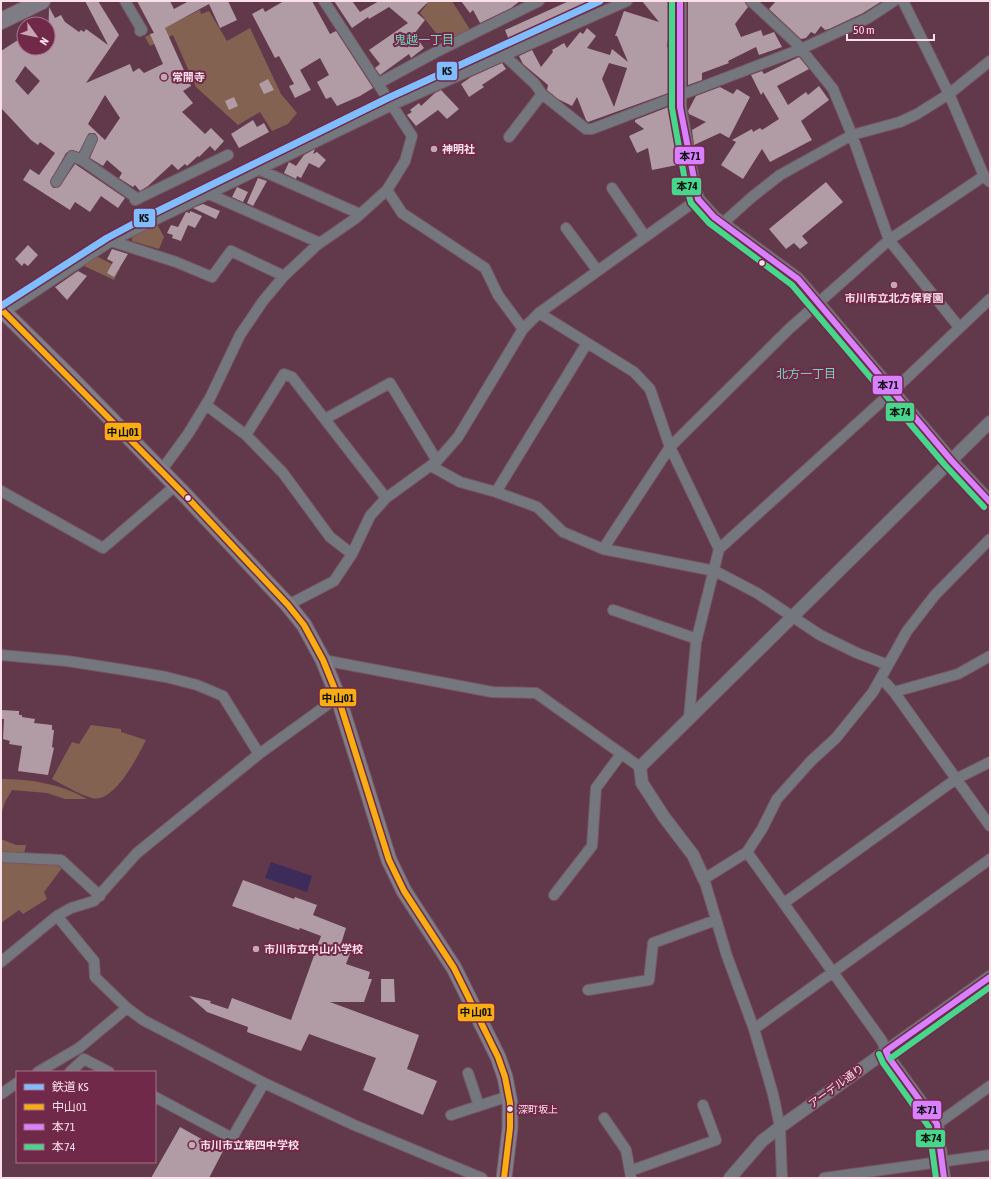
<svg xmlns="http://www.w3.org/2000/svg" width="991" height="1179" font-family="'Asap Condensed','Noto Sans JP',sans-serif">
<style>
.green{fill:#846251}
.water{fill:#3d2c5a}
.building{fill:#b19ba4;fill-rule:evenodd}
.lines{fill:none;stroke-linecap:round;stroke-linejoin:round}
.minor-casing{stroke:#765765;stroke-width:12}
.tertiary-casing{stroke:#765765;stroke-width:14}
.primary-casing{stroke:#765765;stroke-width:17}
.trunk-casing{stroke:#765765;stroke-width:18}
.minor{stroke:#75777e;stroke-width:10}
.tertiary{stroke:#75777e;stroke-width:12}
.primary{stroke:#807e87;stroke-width:15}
.trunk{stroke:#807c86;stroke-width:16}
.bus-1-casing{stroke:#712949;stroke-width:9}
.bus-2-casing{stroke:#712949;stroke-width:9}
.bus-3-casing{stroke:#712949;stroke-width:9}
.bus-1{stroke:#f8ad13;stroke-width:6}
.bus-2{stroke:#d880ff;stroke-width:6}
.bus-3{stroke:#46d78d;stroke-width:6}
.rail-1-casing{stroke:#712949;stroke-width:10}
.rail-1{stroke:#80bdff;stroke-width:7}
.poi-dot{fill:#c5a6b2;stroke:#712949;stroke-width:1.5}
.bus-dot{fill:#fbe0e9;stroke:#712949;stroke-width:1.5}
.labels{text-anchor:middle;stroke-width:4;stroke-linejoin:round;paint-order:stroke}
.bus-label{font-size:10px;fill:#fbe0e9;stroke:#712949;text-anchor:start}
.poi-label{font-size:11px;font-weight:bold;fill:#fbe0e9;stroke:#712949;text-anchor:start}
.street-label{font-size:11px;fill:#fbe0e9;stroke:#712949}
.neighbourhood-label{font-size:12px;fill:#74d6bc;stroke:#712949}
.line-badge{stroke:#712949;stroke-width:1.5}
.pale-badge-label{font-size:11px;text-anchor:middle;font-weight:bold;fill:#111}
</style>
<rect width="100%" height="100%" fill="#61394b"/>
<path class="green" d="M424,1H452L469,28L467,32L444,43L420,13L427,4Z
M200,10L201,14L209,11L227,41L250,28L281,94L297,113L288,124L272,131L260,112L238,125L196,87L173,35L150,46L145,37Z
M157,224L164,237L159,249L132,241V236Z
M94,255L120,268L114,280L80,264Z
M91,725L121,729V732L146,740C138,756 114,804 92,798C78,794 64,785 52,779L72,742L79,744Z
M1,779C31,779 61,784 87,799H65L47,793L12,790L5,802L1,815Z
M1,839L16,845H26L24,853L1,852Z
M1,861L57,865L62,868L44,892L47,899L23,914L19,910L1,923Z"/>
<path class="water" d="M271,862L312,876L307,892L265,878Z"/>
<path class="building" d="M85,1H98L119,35L86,83L130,64L133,72L139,68L144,73L163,64L150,34L154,33L137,1H170L174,9L189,1H228L237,20L220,28L209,4L165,28L191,86L183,91L193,103L182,112L205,134L211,128L224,141L215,151L210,146L199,157L198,156L187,166L185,164L178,170L172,164L148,186L140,191L135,185L133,187L119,178L122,173L107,160L103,166L90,158L98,139L95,133H89L79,152L72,150L66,153L50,182L53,188L59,187L75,164L125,198L118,208L101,196L90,212L75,202L70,210L23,180L30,169L39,175L55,153L40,142L38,145L31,140L1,108V51L21,38L24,42V48H48L49,7L55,18L61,15L65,22L79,32L81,30L84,32L86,29L108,45ZM25,66L40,81L28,95L15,81ZM105,95L120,118L105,140L88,124Z
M284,1H312L330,34L336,31L373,88L360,96L337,106L331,97L326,99L317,82L329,75L320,58L300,70L311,90L295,98L289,86L294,84L279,56L275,58L252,14L263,8L265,12Z
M334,1H352L360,12L379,1H429L417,13L425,20L414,34L424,48L411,58L409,54L380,75L375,68L380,64L369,50L408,23L389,7L369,19L368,17L352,28Z
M461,1H520L511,8L480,23L473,10L470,13Z
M569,1H593L509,40L505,30Z
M642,1H672V25L670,24L667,47L672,48V84H669L671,92L588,122L586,120L577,97L572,106L558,99L547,90L548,85L523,64L519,56L532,50L541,67L553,52L552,50L564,43L567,48L580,32L583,34L587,28L596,36L587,48L610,55L612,49L628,62L617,36H615L624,11L659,22ZM609,63L627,68L614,107L602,79Z
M688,1H744L748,7L735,24L741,37L761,30L763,36L774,32L782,47L759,55L756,47L728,61L729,63L702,73V80L688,85Z
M776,1H882L863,13L829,29L825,30L821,26L815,34L811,32L806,38L801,39L769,9Z
M799,57L809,69L777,86L788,105L806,92L808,95L819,86L829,100L801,121L812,140L770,162L762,149L743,179L721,165L736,142L732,140L752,129L753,132L760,128L762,130L779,119L763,92L761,95L751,75L762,71L764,74Z
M502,63L506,69L482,85L484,87L469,97L461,84L471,77Z
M268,79L274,90L264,94L259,84Z
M720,87L733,94L737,89L750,97L729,138L720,133L694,145L692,130L706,122L689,114L688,111L696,96Z
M441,90L459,109L447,119L438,110L416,126L407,115L412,112L410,110L419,103L421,106L435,93Z
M234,97L238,106L229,110L225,101Z
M671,106L675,140L678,138L682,164L652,170L648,148L637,153L629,136L644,129L635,122V120Z
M253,120L257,127L264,123L269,132L239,148L231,134Z
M315,149L313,154L317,152L326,160L319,168L309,163L301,178L297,176L296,179L284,173L289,162L296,166L304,155Z
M258,178L267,181L253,206L247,203Z
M826,182L843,202L802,236L808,243L800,249L794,243L786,249L769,229Z
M237,187L248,192L243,202L232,197Z
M203,204L220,211L216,219L193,208Z
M190,211L202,216L195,228L188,225L181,241L172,238L173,235L167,233L171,225L178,227L186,212L190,213Z
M28,245L38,255L28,266L24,263L22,266L15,259Z
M112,249L128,254L114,277L107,273L113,262L107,259Z
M78,271L87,276L67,300L55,287Z
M2,710L19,711V715H22V717L35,719L34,723L52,725V730H54L52,747L54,748L48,775L18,771L22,746L9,744L10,741L3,739L4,719H1Z
M243,880L294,899L295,897L317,905L313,915L346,928L341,944L352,948L346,964L370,972L368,979H372L364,1002H330L419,1035L407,1069L437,1081L423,1115L363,1090L376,1058L309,1034L301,1051L287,1046L247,1032L248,1027L207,1012L189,996L211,1001L210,1003L228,1009L232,998L291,1020L321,936L300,928L299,930L232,906Z
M381,979H394L395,1002H381Z
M180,1127L223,1151L209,1178H151Z"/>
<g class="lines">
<g class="minor-casing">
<path id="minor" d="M125,1L142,30L140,31
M751,1L796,43L833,89L852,135L889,240L959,327
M903,1L949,94L984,176L990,182
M503,54L535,84L542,94L586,129H592L801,49L868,18L894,1
M379,83L438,51L539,1
M509,137L542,94
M82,160L92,139
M258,169L360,214
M56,182L72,156L82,160L138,199
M612,188L644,235
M387,190L402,213L485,268L498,295L523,329
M209,194L320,243
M135,200L228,155
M723,223L752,197L780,175L852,135L900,122L917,114L949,94L990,61
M566,228L597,270
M111,241L176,262L212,277L231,251L284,276
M4,312L111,241L392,105L627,1
M539,313L634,372L650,389L670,447L719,549L696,642L689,718
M206,405L246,435L283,473L330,537L352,554
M325,419L390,383L437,461
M246,435L284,374L292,377L386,498
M431,466L460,482L496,492L537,507L563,532L603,549L715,571L757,593L820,635L857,653L888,665
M161,471L188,434L210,398L240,335L263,301L284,276L317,245L356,218L387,190L405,161L412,136L324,1
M1,491L103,548L175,486
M496,492L587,343
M603,549L670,447L789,329L889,240L984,176
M719,549L893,391L990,299
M288,605L334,581L352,554L370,516L386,498L437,461L458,437L523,329L539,313L698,199
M613,610L697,639
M1,655L67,661L125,670L166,677L197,685L223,696L259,754
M323,660L492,692L536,693L640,767
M882,679L894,692L990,826
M894,692L958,674L990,656
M747,852L882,1041L886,1051
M1,857L61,860L100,896
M554,895L592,846L596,788L621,754
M784,903L956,779L990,762
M57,916L94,961L95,977L127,1008L143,1020L264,1083L354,1125L482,1178
M1,962L57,916L71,908L94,901L137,853L259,754L338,697
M588,990L649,980L653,943L716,920
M754,1029L990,859
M38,1072L79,1048L127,1008
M70,1072L84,1059L109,1072
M468,1073L479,1106
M1,1094L17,1083
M155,1097L232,1138L264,1083
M451,1115L509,1096
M604,1118L626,1150L631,1177
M937,1124L990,1086
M630,1171L716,1140L703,1105
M782,1178L780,1127L773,1094L754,1029L727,956L704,879L747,852L762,829L777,799L811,761L836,738L873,692L907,631L935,595L990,539
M824,1178L990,1155"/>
</g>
<g class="tertiary-casing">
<path id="tertiary" d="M680,1V107L693,180L698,199L714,217L798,279L951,460L990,502
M704,879L693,855L664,817L642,783L640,767L990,422
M886,1051L889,1058L937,1124L944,1178
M730,1178L762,1141L780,1127L990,977"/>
</g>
<g class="primary-casing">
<path id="primary" d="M1,309L72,379L184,494L288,605L304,625L323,660L338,697L389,860L404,891L454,968L498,1057L505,1077L510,1103V1128L504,1178"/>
</g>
<g class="trunk-casing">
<path id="trunk" d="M1,21L42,1"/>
</g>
<use href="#minor" class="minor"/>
<use href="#tertiary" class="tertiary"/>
<use href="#primary" class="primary"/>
<use href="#trunk" class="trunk"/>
<g class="bus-1-casing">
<path id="bus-1" d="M1,309L184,494L288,605L304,625L323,660L338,697L389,860L404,891L454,968L498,1057L505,1077L510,1103V1128L504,1178"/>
</g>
<g class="bus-2-casing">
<path id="bus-2" d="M680,1V107L698,199L714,217L798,279L951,460L990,502
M886,1051L889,1058L937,1124L944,1178
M886,1051L990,977"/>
</g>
<g class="bus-3-casing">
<path id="bus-3" d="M672,1V108L685,181L691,203L709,223L792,285L945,465L984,507
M879,1054L883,1063L929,1127L936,1178
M891,1058L990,987"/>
</g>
<use href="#bus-1" class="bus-1"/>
<use href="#bus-2" class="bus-2"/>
<use href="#bus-3" class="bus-3"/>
<g class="rail-1-casing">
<path id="rail-1" d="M1,306L107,238L150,215L388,98L600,1"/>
</g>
<use href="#rail-1" class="rail-1"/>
</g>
<g class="poi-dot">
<circle cx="164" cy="77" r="4"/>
<circle cx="434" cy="149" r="4"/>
<circle cx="894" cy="285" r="4"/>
<circle cx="256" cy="949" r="4"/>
<circle cx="192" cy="1145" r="4"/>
</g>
<g class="bus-dot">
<circle cx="762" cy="263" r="3.5"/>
<circle cx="188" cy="498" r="3.5"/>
<circle cx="510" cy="1109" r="3.5"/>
</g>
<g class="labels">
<g class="bus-label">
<text x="518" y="1113">深町坂上</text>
</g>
<g class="poi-label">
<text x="172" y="81">常開寺</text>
<text x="442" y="153">神明社</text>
<text x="894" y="302" text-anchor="middle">市川市立北方保育園</text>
<text x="264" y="953">市川市立中山小学校</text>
<text x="200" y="1149">市川市立第四中学校</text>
</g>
<g class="street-label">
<text transform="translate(836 1086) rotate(-36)" y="4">アーデル通り</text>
</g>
<g class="neighbourhood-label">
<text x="424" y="44">鬼越一丁目</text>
<text x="806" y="378">北方一丁目</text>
</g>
</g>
<g class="line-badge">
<rect x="436" y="61" width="22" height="20" rx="4" fill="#80bdff"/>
<rect x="674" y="146" width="31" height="19" rx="4" fill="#d880ff"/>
<rect x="671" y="177" width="31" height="19" rx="4" fill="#46d78d"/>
<rect x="133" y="208" width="23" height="20" rx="4" fill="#80bdff"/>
<rect x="872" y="375" width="31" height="20" rx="4" fill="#d880ff"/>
<rect x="885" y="402" width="30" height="20" rx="4" fill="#46d78d"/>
<rect x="104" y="422" width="38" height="19" rx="4" fill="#f8ad13"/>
<rect x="319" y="688" width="38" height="19" rx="4" fill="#f8ad13"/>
<rect x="457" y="1003" width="38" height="19" rx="4" fill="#f8ad13"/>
<rect x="912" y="1100" width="30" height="20" rx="4" fill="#d880ff"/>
<rect x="915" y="1129" width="31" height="19" rx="4" fill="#46d78d"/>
</g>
<g class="pale-badge-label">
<text x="447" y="75">KS</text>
<text x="690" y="160">本71</text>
<text x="687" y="190">本74</text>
<text x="144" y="222">KS</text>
<text x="888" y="389">本71</text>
<text x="900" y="416">本74</text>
<text x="123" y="436">中山01</text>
<text x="338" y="702">中山01</text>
<text x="476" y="1016">中山01</text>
<text x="927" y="1114">本71</text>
<text x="931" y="1142">本74</text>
</g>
<rect width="991" height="1179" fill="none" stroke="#fbe0e9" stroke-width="4"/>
<rect x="16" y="1071" width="140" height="92" fill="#712949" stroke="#a87289"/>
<rect x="24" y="1084" width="20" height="6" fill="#80bdff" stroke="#a87289"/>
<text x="52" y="1091" font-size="12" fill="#fbe0e9">鉄道 KS</text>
<rect x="24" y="1104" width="20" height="6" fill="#f8ad13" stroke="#a87289"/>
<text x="52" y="1111" font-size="12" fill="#fbe0e9">中山01</text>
<rect x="24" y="1124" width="20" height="6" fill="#d880ff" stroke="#a87289"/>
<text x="52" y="1131" font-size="12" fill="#fbe0e9">本71</text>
<rect x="24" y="1144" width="20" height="6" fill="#46d78d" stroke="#a87289"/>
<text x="52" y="1151" font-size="12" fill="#fbe0e9">本74</text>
<g transform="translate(36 36) rotate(123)"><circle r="19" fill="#712949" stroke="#a87289"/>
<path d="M0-3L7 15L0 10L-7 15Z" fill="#c5a6b2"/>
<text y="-6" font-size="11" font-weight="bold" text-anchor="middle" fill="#fbe0e9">N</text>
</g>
<path d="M847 34v6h87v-6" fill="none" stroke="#fbe0e9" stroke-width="2"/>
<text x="853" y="34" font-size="12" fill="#fbe0e9" stroke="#712949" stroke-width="3" paint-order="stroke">50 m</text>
</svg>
